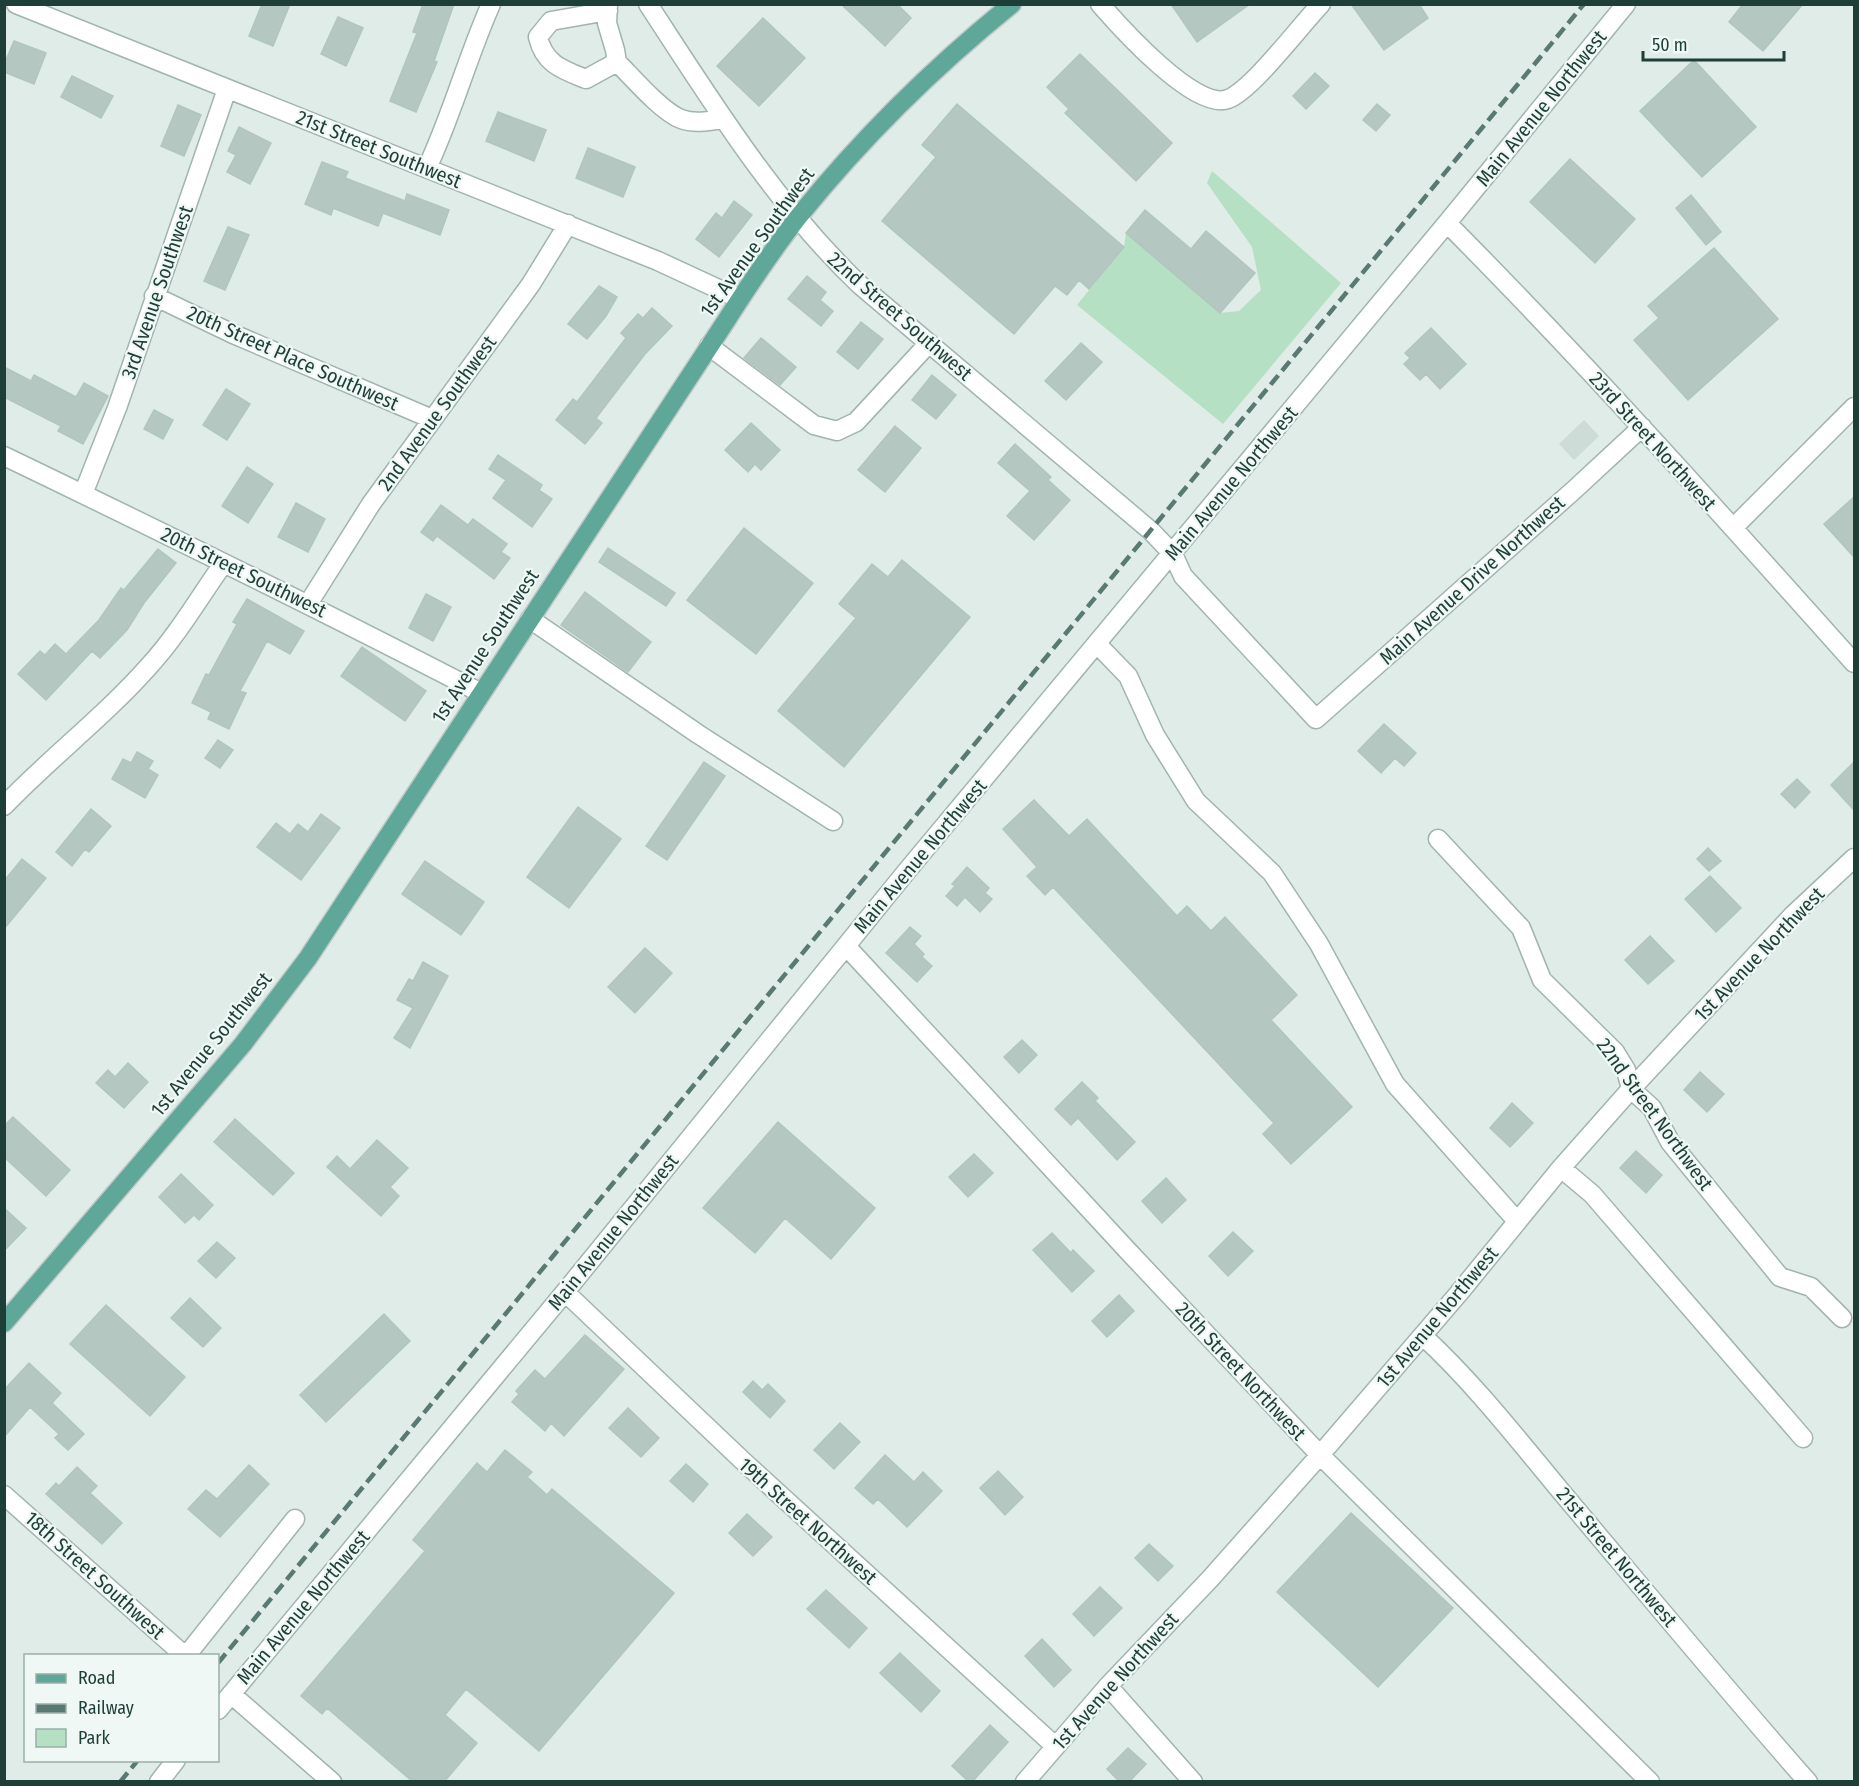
<svg xmlns="http://www.w3.org/2000/svg" width="1859" height="1786" font-family="'Fira Sans Condensed',sans-serif">
<style>
.built{fill:#cddcd6}
.green{fill:#b5e0c4}
.building{fill:#b4c7c0;stroke:#b0c6bf;stroke-width:1.5}
.lines{fill:none;stroke-linecap:round;stroke-linejoin:round}
.minor-casing{stroke:#a1b4af;stroke-width:21}
.major-casing{stroke:#c0c9c7;stroke-width:21}
.minor{stroke:#fff;stroke-width:18}
.major{stroke:#5ea799;stroke-width:18}
.rail{stroke:#587a73;stroke-width:4.5;stroke-dasharray:12 6;stroke-linecap:butt}
.labels{text-anchor:middle;stroke-width:4.5;stroke-linejoin:round;paint-order:stroke}
.street-label{font-size:20px;fill:#1e3e38;stroke:#eff8f4}
</style>
<rect width="100%" height="100%" fill="#dfece7"/>
<path class="built" d="M1584,420L1599,436L1574,460L1559,444Z"/>
<path class="green" d="M1212,171L1341,283L1223,424L1077,305L1124,247L1126,233L1220,313L1239,311L1261,290L1252,247L1207,183Z"/>
<path class="building" d="M262,4H290L273,46L249,36Z
M423,4H454L434,61L437,62L416,112L390,101L417,33L413,32Z
M841,4H897L911,18L885,46Z
M1171,4H1250L1197,42Z
M1351,4H1419L1428,18L1384,50Z
M1743,4H1803L1763,51L1729,22Z
M338,17L363,28L346,66L321,54Z
M763,18L805,58L759,106L717,66Z
M14,41L46,53L34,84L4,72V65Z
M1080,54L1172,143L1136,181L1065,113L1069,109L1047,87Z
M1694,60L1756,127L1702,177L1640,111Z
M1315,73L1329,86L1306,109L1293,96Z
M72,76L113,96L101,118L61,97Z
M957,104L1124,247L1089,289L1079,280L1067,295L1055,286L1014,334L882,221L936,157L922,145Z
M1377,104L1390,115L1376,131L1363,120Z
M178,105L201,115L184,156L161,146Z
M498,112L546,130L534,161L486,141Z
M239,127L271,143L250,184L227,172L236,155L228,151Z
M588,148L635,167L623,197L576,178Z
M1570,159L1635,219L1595,263L1530,202Z
M322,162L348,172L345,178L405,201L407,194L449,210L440,235L383,213L378,226L333,208L331,215L305,204Z
M1691,195L1721,232L1706,245L1676,208Z
M734,201L752,215L719,257L696,239L716,213L722,218Z
M1145,210L1191,249L1206,231L1255,273L1220,313L1126,233Z
M228,227L249,235L225,290L204,281Z
M1714,248L1778,319L1688,400L1634,340L1659,318L1648,306Z
M807,276L826,292L820,300L833,311L821,326L788,299Z
M599,286L617,297L606,316L587,339L568,324Z
M652,308L672,326L645,354L596,418L602,423L585,444L556,420L573,399L577,402L626,338L621,333L638,314L643,318Z
M861,322L883,339L858,369L837,352Z
M1431,328L1466,364L1440,389L1426,374L1420,380L1404,364L1410,358L1405,353Z
M761,338L796,367L780,385L744,358Z
M1081,343L1102,362L1066,400L1045,381Z
M4,367L31,381L34,375L76,397L84,383L108,396L83,444L58,431L61,426L4,397Z
M932,375L956,395L936,419L912,400Z
M226,389L250,404L227,440L203,425Z
M154,410L173,420L163,439L144,429Z
M751,423L780,450L761,470L755,464L748,472L725,450Z
M895,426L921,448L885,492L858,470Z
M1015,444L1051,477L1048,480L1070,500L1034,540L1007,516L1030,491L998,463Z
M498,455L542,485L539,490L552,499L532,527L493,498L506,480L489,469Z
M247,467L273,484L248,523L222,506Z
M1854,497V557L1824,524Z
M296,503L325,519L308,552L278,537Z
M441,505L468,525L473,519L507,544L501,552L510,558L494,579L437,536L433,541L421,532Z
M744,528L813,583L756,654L687,600Z
M608,548L675,593L666,606L599,562Z
M158,549L176,563L144,603L127,630L100,658L92,651L46,700L18,674L40,651L45,655L55,644L66,654L99,620L121,588L124,590Z
M902,560L970,617L844,767L778,711L856,618L839,604L872,564L888,577Z
M585,592L651,642L628,672L561,625Z
M426,594L451,607L433,641L409,628Z
M247,599L304,631L290,654L267,641L240,691L246,693L229,729L208,719L211,712L192,703L206,674L209,675L237,624L233,622Z
M362,647L426,691L405,721L341,676Z
M1384,724L1416,753L1404,766L1395,758L1381,773L1358,751Z
M218,740L233,750L220,768L205,758Z
M137,752L153,761L148,769L158,775L145,798L112,779L123,759L131,763Z
M704,762L725,776L667,860L646,846Z
M1854,762V810L1831,785Z
M1797,779L1810,792L1795,808L1781,794Z
M1034,800L1069,836L1087,819L1177,916L1187,906L1211,931L1225,917L1297,995L1271,1020L1352,1107L1291,1164L1263,1134L1274,1123L1053,887L1045,895L1027,876L1037,867L1003,829Z
M578,807L621,839L569,908L527,877Z
M91,809L111,826L89,852L85,849L72,866L56,852Z
M321,814L340,828L301,880L257,847L276,823L290,834L298,824L308,832Z
M1708,848L1721,861L1709,871L1697,859Z
M22,859L46,878L4,929V881Z
M425,861L484,902L461,935L402,894Z
M967,867L989,888L985,893L992,899L980,912L965,897L957,906L946,896L955,886L952,884Z
M1710,876L1741,908L1716,932L1685,899Z
M910,927L921,936L914,944L924,954L922,957L932,966L917,982L886,953Z
M1650,936L1674,961L1648,984L1625,960Z
M645,948L672,973L635,1013L608,987Z
M423,962L448,976L410,1048L394,1038L413,1008L397,1000L409,979L413,981Z
M1022,1040L1037,1055L1019,1073L1004,1057Z
M128,1063L148,1082L124,1108L96,1083L108,1070L115,1077Z
M1700,1072L1724,1094L1707,1112L1684,1090Z
M1082,1082L1098,1098L1095,1101L1135,1142L1117,1160L1078,1118L1071,1125L1055,1109Z
M1512,1103L1533,1123L1510,1147L1490,1128Z
M13,1117L70,1170L46,1196L4,1157V1126Z
M235,1119L294,1173L273,1195L214,1142Z
M778,1122L875,1208L831,1259L785,1218L755,1253L703,1208Z
M377,1140L408,1168L390,1187L399,1196L381,1216L327,1167L337,1156L350,1169Z
M1636,1151L1662,1175L1646,1193L1620,1168Z
M974,1154L993,1173L968,1197L949,1177Z
M181,1174L213,1205L199,1220L194,1215L185,1223L159,1197Z
M1166,1178L1186,1200L1162,1223L1142,1201Z
M4,1208L26,1228L4,1251Z
M1233,1232L1253,1251L1228,1276L1209,1256Z
M1052,1233L1071,1253L1073,1250L1094,1271L1072,1292L1033,1250Z
M217,1242L235,1258L216,1278L198,1261Z
M1119,1295L1134,1311L1107,1337L1092,1321Z
M190,1298L221,1328L203,1347L171,1318Z
M106,1305L185,1377L150,1416L70,1344Z
M384,1314L410,1341L326,1422L300,1395Z
M585,1335L624,1369L564,1436L551,1423L545,1431L512,1402L519,1394L516,1391L535,1370L545,1379Z
M29,1363L61,1393L52,1403L84,1434L68,1450L55,1438L59,1434L30,1407L4,1437V1390Z
M753,1381L762,1390L768,1384L785,1401L770,1418L743,1392Z
M628,1408L659,1438L641,1457L609,1428Z
M840,1423L860,1442L834,1469L814,1450Z
M505,1450L532,1472L527,1477L547,1495L552,1489L674,1593L539,1751L466,1689L445,1715L477,1743L444,1782H413L327,1708L322,1714L301,1696L425,1551L413,1540L437,1511L477,1463L487,1472Z
M885,1455L914,1482L923,1472L942,1491L907,1527L878,1499L873,1504L855,1488Z
M686,1464L708,1484L693,1502L670,1481Z
M249,1465L269,1484L220,1537L188,1509L206,1490L217,1499Z
M77,1467L97,1486L90,1493L122,1523L102,1544L46,1494L56,1483L59,1486Z
M998,1471L1023,1497L1005,1515L980,1488Z
M1351,1513L1453,1608L1378,1687L1277,1592Z
M747,1514L772,1537L753,1556L729,1533Z
M1149,1544L1173,1566L1158,1581L1135,1558Z
M1100,1587L1122,1608L1094,1636L1073,1614Z
M826,1590L867,1628L849,1648L807,1609Z
M1042,1639L1071,1670L1054,1687L1025,1656Z
M900,1653L940,1691L921,1712L880,1673Z
M990,1725L1008,1742L972,1782H969L952,1766Z
M1128,1748L1146,1764L1129,1782H1120L1107,1769Z"/>
<g class="lines">
<g class="minor-casing">
<path id="minor" d="M16,4L658,261L740,299
M608,4L607,23L615,50L617,62C632,77 662,112 681,119C694,124 710,121 723,119
M648,4C712,102 775,204 860,285L1151,531L1173,554L1183,576L1316,719L1574,490L1642,427
M1100,4C1120,27 1196,112 1228,99C1252,90 1300,26 1321,4
M608,11L551,21L538,37C544,64 563,70 586,79L617,62
M427,168C452,115 467,58 491,4
M1447,223C1588,365 1721,514 1854,663
M154,296L231,333L432,419
M709,346L814,425L837,431L856,422L929,343
M4,456C164,533 323,611 481,693
M83,494L117,408L227,89
M1733,528L1854,407
M308,604L371,504L531,284L568,224
M530,619L698,734L833,821
M1097,644L1128,676L1155,735L1196,801L1272,873L1319,944L1395,1084L1517,1221
M4,806C51,757 105,716 150,665C178,634 199,598 223,564
M1438,839L1521,928L1542,980L1615,1052L1626,1070L1631,1089L1652,1108L1670,1142L1780,1277L1811,1287L1842,1318
M846,946L1128,1251L1320,1455L1650,1782
M1561,1168L1592,1194L1803,1438
M565,1292L744,1462L1055,1746
M1423,1336C1475,1384 1519,1441 1564,1495C1645,1591 1725,1688 1808,1782
M4,1495L185,1656
M186,1656L295,1519
M1108,1686L1193,1782
M231,1694L332,1782
M218,1710L565,1292L906,872L1447,223L1626,4
M159,1782L176,1760
M1025,1782L1108,1686L1210,1579L1320,1455L1459,1293L1561,1168L1631,1089L1793,915L1854,858"/>
</g>
<g class="major-casing">
<path id="major" d="M4,1323L243,1044L308,958L726,321C749,285 773,249 799,216C862,138 934,67 1012,4"/>
</g>
<use href="#minor" class="minor"/>
<use href="#major" class="major"/>
<path class="rail" d="M218,1663L1584,4
M120,1782L138,1760"/>
</g>
<g class="labels">
<g class="street-label">
<text transform="translate(1541 108) rotate(-51)" y="7">Main Avenue Northwest</text>
<text transform="translate(379 149) rotate(22)" y="7">21st Street Southwest</text>
<text transform="translate(757 242) rotate(-54)" y="7">1st Avenue Southwest</text>
<text transform="translate(157 292) rotate(-71)" y="7">3rd Avenue Southwest</text>
<text transform="translate(900 316) rotate(41)" y="7">22nd Street Southwest</text>
<text transform="translate(293 358) rotate(24)" y="7">20th Street Place Southwest</text>
<text transform="translate(437 413) rotate(-54)" y="7">2nd Avenue Southwest</text>
<text transform="translate(1653 441) rotate(48)" y="7">23rd Street Northwest</text>
<text transform="translate(1231 483) rotate(-50)" y="7">Main Avenue Northwest</text>
<text transform="translate(244 572) rotate(26)" y="7">20th Street Southwest</text>
<text transform="translate(1472 580) rotate(-42)" y="7">Main Avenue Drive Northwest</text>
<text transform="translate(485 646) rotate(-57)" y="7">1st Avenue Southwest</text>
<text transform="translate(920 856) rotate(-50)" y="7">Main Avenue Northwest</text>
<text transform="translate(1759 954) rotate(-46)" y="7">1st Avenue Northwest</text>
<text transform="translate(211 1044) rotate(-51)" y="7">1st Avenue Southwest</text>
<text transform="translate(1655 1114) rotate(54)" y="7">22nd Street Northwest</text>
<text transform="translate(613 1232) rotate(-51)" y="7">Main Avenue Northwest</text>
<text transform="translate(1437 1317) rotate(-50)" y="7">1st Avenue Northwest</text>
<text transform="translate(1241 1371) rotate(47)" y="7">20th Street Northwest</text>
<text transform="translate(808 1521) rotate(42)" y="7">19th Street Northwest</text>
<text transform="translate(1617 1557) rotate(50)" y="7">21st Street Northwest</text>
<text transform="translate(95 1575) rotate(42)" y="7">18th Street Southwest</text>
<text transform="translate(303 1607) rotate(-50)" y="7">Main Avenue Northwest</text>
<text transform="translate(1115 1681) rotate(-48)" y="7">1st Avenue Northwest</text>
</g>
</g>
<rect width="1859" height="1786" fill="none" stroke="#1e3e38" stroke-width="12"/>
<rect x="24" y="1654" width="195" height="108" fill="#eff8f4" stroke="#9baea9" stroke-width="1.5"/>
<rect x="36" y="1674" width="30" height="9" fill="#5ea799" stroke="#9baea9" stroke-width="1.5"/>
<text x="78" y="1684" font-size="18" fill="#1e3e38">Road</text>
<rect x="36" y="1704" width="30" height="9" fill="#587a73" stroke="#9baea9" stroke-width="1.5"/>
<text x="78" y="1714" font-size="18" fill="#1e3e38">Railway</text>
<rect x="36" y="1729" width="30" height="18" fill="#b5e0c4" stroke="#9baea9" stroke-width="1.5"/>
<text x="78" y="1744" font-size="18" fill="#1e3e38">Park</text>
<path d="M1643 51v9h141v-9" fill="none" stroke="#1e3e38" stroke-width="3"/>
<text x="1652" y="51" font-size="18" fill="#1e3e38" stroke="#eff8f4" stroke-width="4.5" paint-order="stroke">50 m</text>
</svg>
